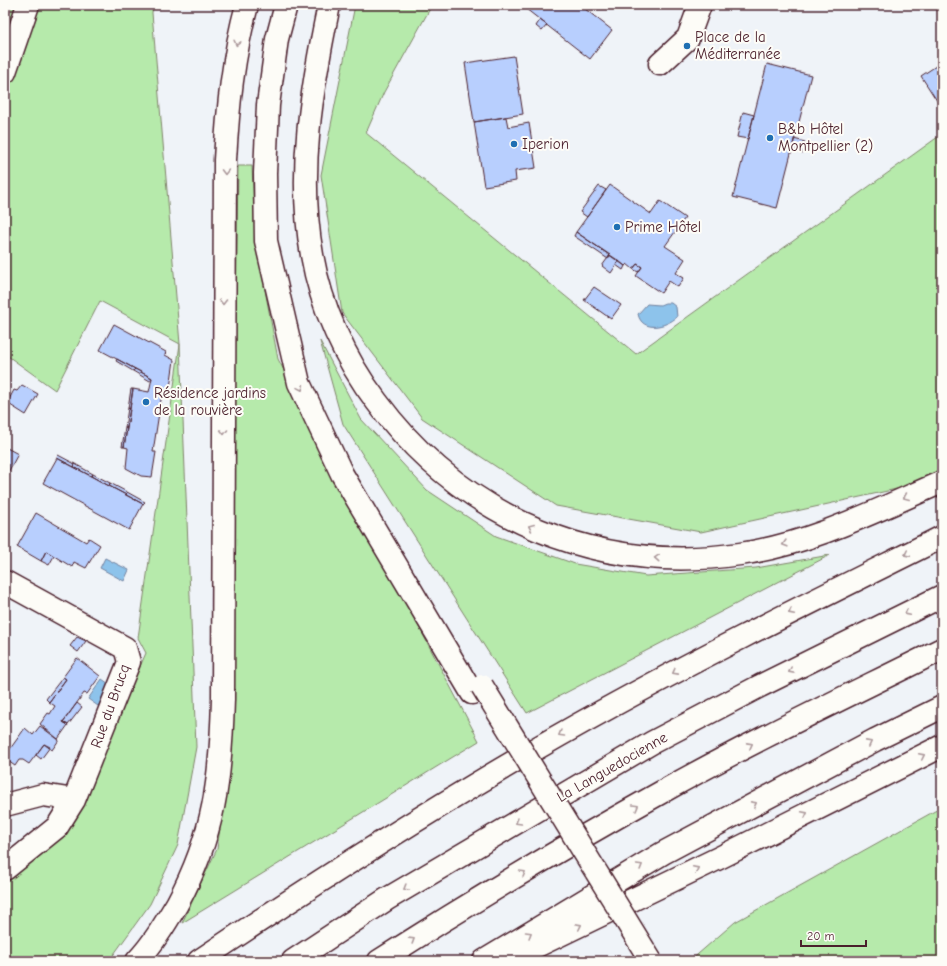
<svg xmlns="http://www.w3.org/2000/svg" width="947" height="966" font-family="'Comic Neue',sans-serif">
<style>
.green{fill:#b6eaab;stroke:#80846b}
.water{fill:#8dc3eb;stroke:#72819e}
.building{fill:#b8cffe;stroke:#4a1f2b}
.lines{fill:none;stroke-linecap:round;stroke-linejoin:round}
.minor-casing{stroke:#4a1f2b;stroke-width:25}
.major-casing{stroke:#4a1f2b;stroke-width:25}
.highway-casing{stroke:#4a1f2b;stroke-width:25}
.minor{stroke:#fdfcf7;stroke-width:22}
.major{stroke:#fdfcf7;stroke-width:22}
.highway{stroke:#fdfcf7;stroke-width:22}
.major-bridge-casing{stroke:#4a1f2b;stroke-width:25;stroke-linecap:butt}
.major-bridge{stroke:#fdfcf7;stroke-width:22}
.oneway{stroke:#ac999b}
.poi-dot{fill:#1f6fb2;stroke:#fdfcf7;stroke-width:1.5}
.labels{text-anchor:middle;stroke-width:4;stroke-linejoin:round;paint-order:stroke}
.poi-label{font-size:15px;fill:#4a1f2b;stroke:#fdfcf7;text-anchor:start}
.street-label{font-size:15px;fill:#4a1f2b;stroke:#fdfcf7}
</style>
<rect width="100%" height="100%" fill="#eff3f8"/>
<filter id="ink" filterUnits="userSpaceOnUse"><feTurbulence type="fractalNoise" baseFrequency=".025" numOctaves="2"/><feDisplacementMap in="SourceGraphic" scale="8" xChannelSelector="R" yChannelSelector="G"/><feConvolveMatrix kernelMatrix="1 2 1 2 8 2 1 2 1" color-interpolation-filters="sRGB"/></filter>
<g filter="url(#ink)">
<path class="green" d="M5,5H153L152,13L180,344L196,747L178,845L150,904L109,961H5V883L71,822L146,653L138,638L180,344L100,301L55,390L5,354Z
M355,5H432L384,92L366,133L636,354L942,134V471L901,488L701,532L556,506L422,418L342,313L321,175Z
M238,166H252L255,237L278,359L479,741L182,923L217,849L230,757Z
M320,341L361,419L427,490L496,536L575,564L646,576L756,568L830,555L527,713L343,424Z
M942,807V961H690L735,922Z"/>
<path class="water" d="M665,303H671L676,307L677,317C666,327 642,333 638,314L647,304L660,305Z
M105,558L129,570L124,581L100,568Z
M102,679L112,686L98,706L88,699Z"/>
<path class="building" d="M521,5H580L612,30L590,59Z
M540,20L547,25L542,31L536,26Z
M514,56L523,114L474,122L465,63Z
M942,62V107H941L921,76Z
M767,64L811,75L777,208L733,197Z
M743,112L754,115L748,139L737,137Z
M506,117L508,127L529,123L536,168L515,171L516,181L484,186L474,122Z
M794,139L805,142L803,153L792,150Z
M610,185L651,214L660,201L685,218L665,246L685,259L676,273L684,278L678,287L669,281L661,293L636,276L642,267L637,264L633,269L627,264L625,266L576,232Z
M599,186L606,190L587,217L580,212Z
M576,232L610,255L608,259L574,236Z
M610,255L619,261L611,273L602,266Z
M619,261L625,266L623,270L616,265Z
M637,264L642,267L638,272L633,269Z
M594,287L621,305L611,319L584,300Z
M114,324L166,352L165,355L174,360L169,395L162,393L153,452H156L152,477L141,476L126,468L128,448L124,447L133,389L149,392L152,378L100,350Z
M117,359L135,369L133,371L116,361Z
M135,369L152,378L150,381L133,371Z
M22,385L38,394L26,415L7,403L14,390L17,391Z
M131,389H133L130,409L128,408Z
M128,408L130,409L127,428H125Z
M125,428H127L124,447H122Z
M5,447L18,454L5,478Z
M58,455L75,464L74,467L57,458Z
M57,458L143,504L129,530L43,483Z
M75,464L93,474L91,476L74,467Z
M93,474L110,483L109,486L91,476Z
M110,483L127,492L126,495L109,486Z
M127,492L145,502L143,504L126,495Z
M36,513L86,542L89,538L100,545L86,568L74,562L72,567L46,551L41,561L17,547Z
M46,551L54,556L49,565L41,561Z
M77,637L86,641L78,652L70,646Z
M77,658L100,676L87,694L84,693L63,722L68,725L58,739L40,724L48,713L50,714L55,706L49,702L66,679L63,677Z
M63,677L66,679L49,702L46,699Z
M77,703L82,707L68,725L63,722Z
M40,726L59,740L52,750L44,744L29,764L23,760H19L15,766L5,759V756L25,728L33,735Z
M44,744L50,747L41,759L36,755Z"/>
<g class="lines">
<g class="minor-casing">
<path id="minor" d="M660,64L688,38L700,5
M5,72L28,5
M5,582L125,648L129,662L74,800L57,827L5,869
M5,805L43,795L74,800"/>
</g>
<g class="major-casing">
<path id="major" d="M286,5L277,39L268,105L265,173L266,241L299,383L342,474L472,693"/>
</g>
<g class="highway-casing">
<path id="highway" d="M329,5C312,87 297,172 312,255C321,307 345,360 377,402C463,518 597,575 740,554C811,544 877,510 942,482
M514,957L721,857L942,746
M137,961C153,944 165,924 177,904C215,834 221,777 223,699L225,160C228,107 233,56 247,5
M199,961C330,873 463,788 601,712C713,650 828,594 942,537
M293,961L387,899L653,742L760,686L942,596
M379,961C471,902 565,846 660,793C752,741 848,696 942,649
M484,961L663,853L875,740L942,707"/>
</g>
<use href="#minor" class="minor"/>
<use href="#major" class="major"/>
<use href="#highway" class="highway"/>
<g class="major-bridge-casing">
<path id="major-bridge" d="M482,686L651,961"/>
</g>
<use href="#major-bridge" class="major-bridge"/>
</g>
<defs><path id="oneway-chevron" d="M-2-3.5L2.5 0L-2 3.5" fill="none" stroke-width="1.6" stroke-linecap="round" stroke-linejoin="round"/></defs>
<g class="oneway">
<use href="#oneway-chevron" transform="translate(237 43) rotate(104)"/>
<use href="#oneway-chevron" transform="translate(225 172) rotate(91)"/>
<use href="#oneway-chevron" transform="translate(223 302) rotate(90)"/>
<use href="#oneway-chevron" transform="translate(301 388) rotate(66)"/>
<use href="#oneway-chevron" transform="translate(224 432) rotate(90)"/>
<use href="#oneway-chevron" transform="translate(906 497) rotate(157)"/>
<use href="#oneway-chevron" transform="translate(531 527) rotate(-157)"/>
<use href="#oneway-chevron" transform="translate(785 544) rotate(164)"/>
<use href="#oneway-chevron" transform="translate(907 554) rotate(154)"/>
<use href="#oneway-chevron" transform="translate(657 558) rotate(-176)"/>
<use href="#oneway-chevron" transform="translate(791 612) rotate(153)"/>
<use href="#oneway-chevron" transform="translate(907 613) rotate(154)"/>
<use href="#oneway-chevron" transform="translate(791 671) rotate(153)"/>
<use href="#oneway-chevron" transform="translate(675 672) rotate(152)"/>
<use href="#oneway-chevron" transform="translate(561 734) rotate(150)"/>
<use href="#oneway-chevron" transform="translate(869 743) rotate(-28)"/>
<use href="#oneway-chevron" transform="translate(750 745) rotate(-28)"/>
<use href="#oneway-chevron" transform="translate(922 756) rotate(-26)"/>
<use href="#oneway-chevron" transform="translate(754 804) rotate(-28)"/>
<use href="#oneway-chevron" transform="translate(636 807) rotate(-30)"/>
<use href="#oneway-chevron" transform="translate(805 814) rotate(-27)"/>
<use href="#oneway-chevron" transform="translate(518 822) rotate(150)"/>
<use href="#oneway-chevron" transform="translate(640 866) rotate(-31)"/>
<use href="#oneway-chevron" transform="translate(696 869) rotate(-26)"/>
<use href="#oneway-chevron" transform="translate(523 873) rotate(-31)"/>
<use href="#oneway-chevron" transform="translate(406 888) rotate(149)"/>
<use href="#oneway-chevron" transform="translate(579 926) rotate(-26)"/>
<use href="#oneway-chevron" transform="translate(529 934) rotate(-31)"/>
<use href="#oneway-chevron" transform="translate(412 940) rotate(-32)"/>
</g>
</g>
<g class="poi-dot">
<circle cx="687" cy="46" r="4"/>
<circle cx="770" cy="138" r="4"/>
<circle cx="514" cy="144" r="4"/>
<circle cx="617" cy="227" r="4"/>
<circle cx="146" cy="402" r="4"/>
</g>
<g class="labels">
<g class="poi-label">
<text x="695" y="42">Place de la<tspan x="695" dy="17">Méditerranée</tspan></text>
<text x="778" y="134">B&amp;b Hôtel<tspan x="778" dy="17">Montpellier (2)</tspan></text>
<text x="522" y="149">Iperion</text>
<text x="625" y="232">Prime Hôtel</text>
<text x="154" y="398">Résidence jardins<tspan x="154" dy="17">de la rouvière</tspan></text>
</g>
<g class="street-label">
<text transform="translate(110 706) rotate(-70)" y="5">Rue du Brucq</text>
<text transform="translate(612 767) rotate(-30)" y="5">La Languedocienne</text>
</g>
</g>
<rect width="947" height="966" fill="none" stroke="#fdfcf7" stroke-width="20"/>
<rect x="10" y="10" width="927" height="946" fill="none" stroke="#4a1f2b" stroke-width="1.5" filter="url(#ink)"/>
<path d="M801 940v6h65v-6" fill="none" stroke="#4a1f2b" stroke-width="2"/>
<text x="807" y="940" font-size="12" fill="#4a1f2b" stroke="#fdfcf7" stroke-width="3" paint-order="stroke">20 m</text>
</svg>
